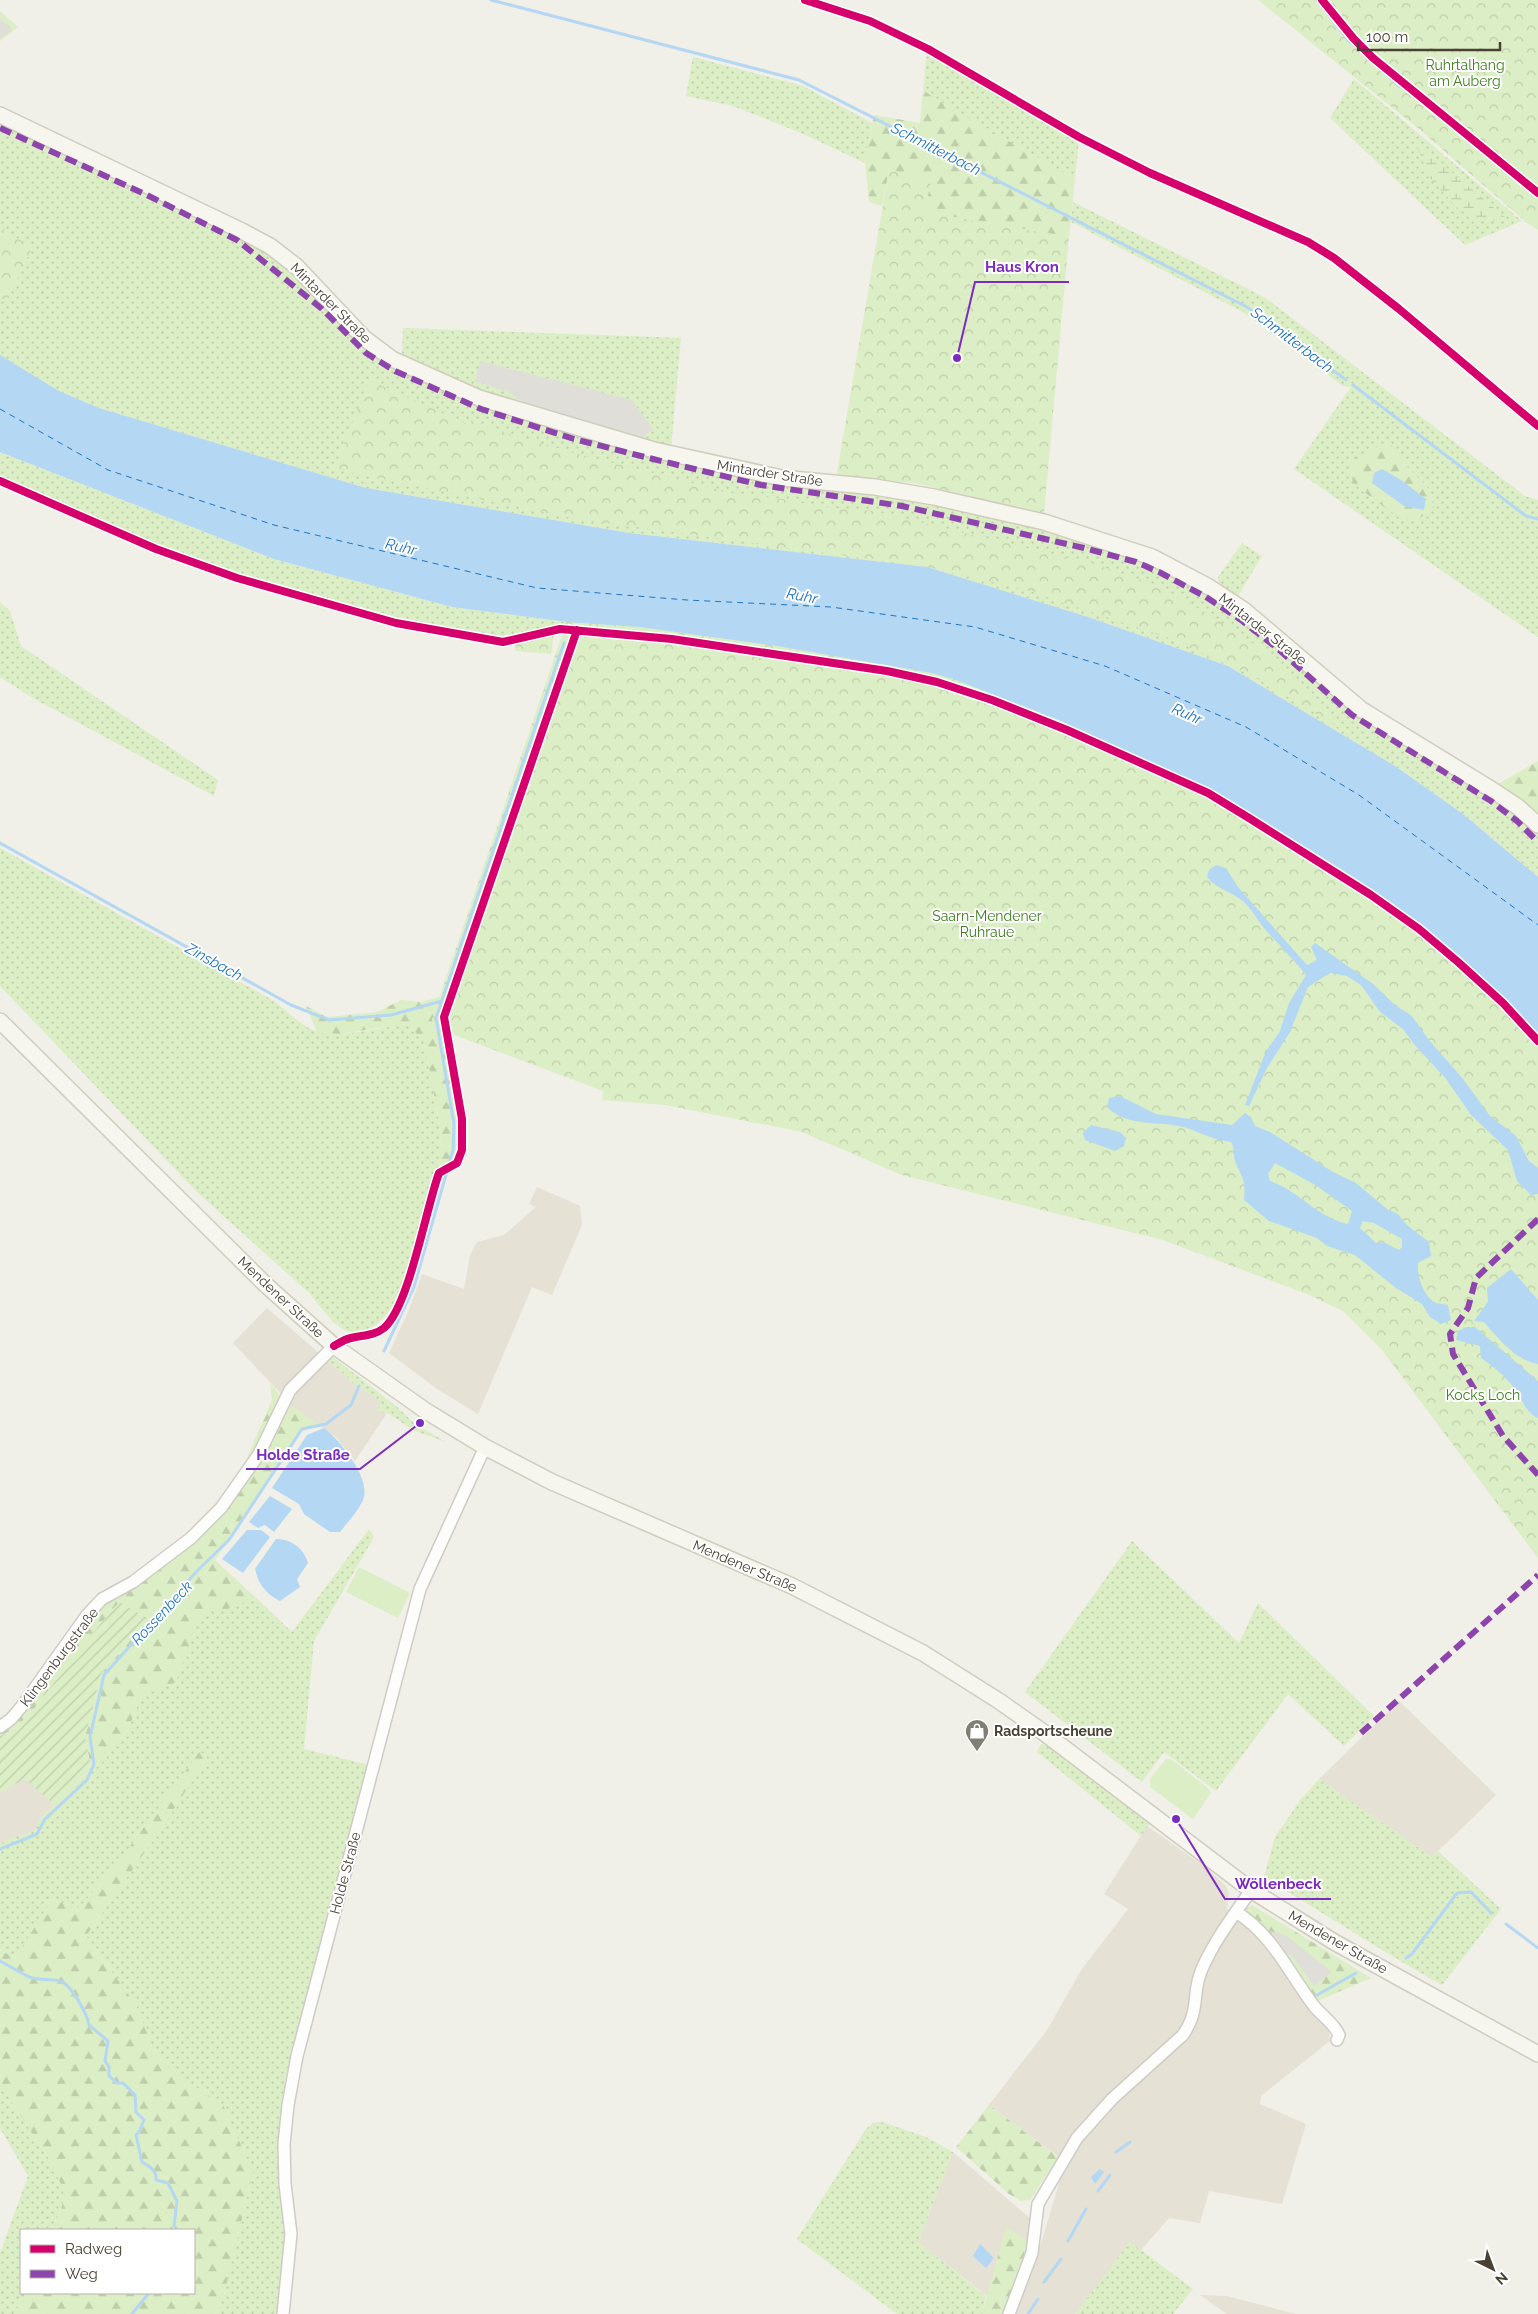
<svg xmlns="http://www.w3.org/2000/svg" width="1538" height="2314" font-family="Raleway,sans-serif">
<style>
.residential{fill:#e5e1d5}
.grass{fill:url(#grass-dots);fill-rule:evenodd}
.forest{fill:url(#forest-firs)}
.wetland{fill:url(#wetland-marsh)}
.park{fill:url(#park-crowns)}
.garden{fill:url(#garden-furrows)}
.pitch{fill:#dceec5}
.parking{fill:#e0ded8}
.water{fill:#b4d7f3;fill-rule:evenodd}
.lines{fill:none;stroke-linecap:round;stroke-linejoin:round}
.stream{stroke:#b4d7f3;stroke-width:3}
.ferry{stroke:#2175c0;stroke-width:1;stroke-dasharray:6 5;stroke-linecap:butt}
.street-casing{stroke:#ceccc6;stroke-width:14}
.secondary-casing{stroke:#d0cdbe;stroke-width:18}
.street{stroke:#fdfdfc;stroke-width:11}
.secondary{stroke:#f6f5ee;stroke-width:15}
.quiet{stroke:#8e44ad;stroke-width:6;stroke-dasharray:12 6;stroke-linecap:butt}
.cycleway-casing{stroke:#fff;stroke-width:11}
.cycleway{stroke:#d6006c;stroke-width:8}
.labels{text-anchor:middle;stroke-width:4;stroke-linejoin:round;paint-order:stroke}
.park-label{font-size:14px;fill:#408020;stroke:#fff}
.street-label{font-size:14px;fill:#484134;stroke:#fff}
.poi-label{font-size:14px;font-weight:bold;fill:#484134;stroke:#fff;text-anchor:start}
.water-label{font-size:15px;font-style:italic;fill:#2175c0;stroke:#fff}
.leader{fill:none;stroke:#7b2cbf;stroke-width:2}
.callout-dot{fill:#7b2cbf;stroke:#fff;stroke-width:2}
.callout-label{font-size:15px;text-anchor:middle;font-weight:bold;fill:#7b2cbf;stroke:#fff;stroke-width:4;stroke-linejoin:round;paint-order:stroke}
</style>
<defs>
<pattern id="grass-dots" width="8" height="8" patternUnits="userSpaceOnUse" patternTransform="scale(1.25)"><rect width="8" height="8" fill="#dceec5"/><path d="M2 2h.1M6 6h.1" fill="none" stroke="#becdaa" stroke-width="1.8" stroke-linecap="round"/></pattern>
<pattern id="forest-firs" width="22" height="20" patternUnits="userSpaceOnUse" patternTransform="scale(1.25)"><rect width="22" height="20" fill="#dceec5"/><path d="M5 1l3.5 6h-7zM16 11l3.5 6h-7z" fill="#becdaa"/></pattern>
<pattern id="wetland-marsh" width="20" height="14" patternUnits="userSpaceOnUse" patternTransform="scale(1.25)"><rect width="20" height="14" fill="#dceec5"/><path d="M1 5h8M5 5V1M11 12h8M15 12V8" fill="none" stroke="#becdaa"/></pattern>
<pattern id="park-crowns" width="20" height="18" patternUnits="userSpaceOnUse" patternTransform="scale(1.25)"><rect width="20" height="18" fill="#dceec5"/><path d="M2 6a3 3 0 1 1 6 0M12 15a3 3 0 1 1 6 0" fill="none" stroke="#becdaa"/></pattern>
<pattern id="garden-furrows" width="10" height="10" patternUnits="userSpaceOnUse" patternTransform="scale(1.25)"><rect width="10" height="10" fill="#dceec5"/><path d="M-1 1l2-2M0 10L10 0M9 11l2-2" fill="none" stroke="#becdaa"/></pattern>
</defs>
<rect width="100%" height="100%" fill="#f0efe8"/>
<path class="residential" d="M537,1187L580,1206L582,1225L552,1295L532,1287L478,1414L437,1389L389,1353L408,1312L422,1274L464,1289L470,1255L477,1242L504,1235L536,1207L529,1204Z
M267,1308L356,1385L381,1401L387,1413L355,1461L336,1437L287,1403L284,1397L233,1343Z
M1399,1701L1496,1795L1432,1857L1319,1779Z
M0,1736L83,1776L39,1820L34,1831L6,1840L0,1844Z
M1147,1826L1205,1867L1226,1886L1229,1894L1227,1909L1248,1924L1264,1940L1329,2030L1330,2041L1261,2096L1260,2104L1306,2124L1282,2204L1209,2191L1200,2223L1169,2218L1141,2250L1130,2243L1075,2314H1013L1038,2246L1041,2244L1059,2183L1056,2180L1067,2163L989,2105L1047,2030L1082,1969L1128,1909L1104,1894Z
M953,2152L1032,2220L1029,2241L1005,2310L918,2242Z
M1200,2295L1227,2296L1296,2314H1227Z"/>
<path class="grass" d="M927,52L1079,140L1075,179L937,100L923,90Z
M693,57L803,86L872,123L865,163L801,133L733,106L686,96Z
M1354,79L1522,221L1465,245L1330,118Z
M0,119L245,236L280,259L386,361L627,446L932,501L1048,528L1150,561L1207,591L1515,812L1538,833V877L1463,814L1395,766L1228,666L1088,617L927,567L629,533L366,488L99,408L59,391L0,355Z
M1073,202L1264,297L1525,496L1538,500V637L1294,469L1351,387L1343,386L1243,312L1071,222ZM1399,450L1406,466L1427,487L1434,507L1419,519L1355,457L1369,452Z
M403,328L681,338L671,447L505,403L402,357Z
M0,452L274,559L452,607L567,622L566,625L547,627L503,638H492L457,633L396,620L238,575L155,545L0,477Z
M1242,543L1262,556L1238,596L1219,583L1218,577Z
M0,602L10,611L21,646L218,780L214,796L31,697L0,677Z
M0,848L274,1001C287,1011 301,1026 316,1031C339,1039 382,1027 406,1024L424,1040L441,1133L439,1166L399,1296L386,1315L376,1325L358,1333L346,1331L334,1323L309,1293L197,1192L0,986Z
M333,1357L396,1406L415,1424L446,1442L415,1431L387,1413L377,1411L381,1401L356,1385L327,1359Z
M369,1529L374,1537L314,1641L304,1749L369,1765L287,2070L280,2130L282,2177L288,2234L279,2314H215L223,2299L253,2172L194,2088L169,2069L152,2046L136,2005L86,1936L161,1829L207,1758L200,1752L117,1864L79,1908L52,1900L15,1958L0,1950V1844L6,1840L34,1831L39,1820L83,1776L100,1765L127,1732L142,1695L176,1681L199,1617L210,1609L226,1610L255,1597L292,1632Z
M1132,1541L1239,1643L1258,1603L1374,1716L1344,1746L1288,1694L1216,1791L1164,1752L1142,1782L1025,1692Z
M1041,1744L1049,1746L1150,1823L1141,1836L1037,1752Z
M1319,1779L1432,1857L1437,1850L1501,1909L1442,1985L1395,1958L1264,1877L1275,1837L1301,1799Z
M0,2084L50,2160L64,2191L61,2212L50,2230H21L22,2293L16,2314H0V2253L28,2176L0,2128Z
M882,2122L926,2137L953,2152L918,2242L986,2296L982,2314H897L797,2239L866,2129L873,2123Z
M1130,2242L1193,2289L1173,2314H1075Z"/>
<path class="forest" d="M923,90L937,100L1075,179L1069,237L925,212L889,170L882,206L869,202L865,163L874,115L920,123Z
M1387,443L1399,450L1406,466L1427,487L1434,507L1419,519L1400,518L1376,501L1353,483L1349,466L1355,457Z
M1538,761V819L1498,784Z
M440,997L449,998L440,1021L460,1121L457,1158L439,1166L441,1133L424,1040L406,1024L338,1034L317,1032L306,1006L327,1017L377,1012L401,1000L421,1002Z
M270,1383L287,1403L321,1426L302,1430L215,1560L255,1597L226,1610H210L199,1617L176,1682L142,1695L127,1732L100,1765L83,1776L90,1762L85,1737L101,1674L149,1619L119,1602L76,1653L39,1703L16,1728L0,1736V1731L103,1602L186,1547L238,1479L272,1400Z
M200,1751L207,1758L161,1829L86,1936L136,2005L152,2046L169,2069L223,2105L253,2172L223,2299L215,2314H16L22,2293H194V2230H50L61,2212L64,2191L50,2160L0,2084V1950L15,1958L52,1900L79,1908L117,1864Z
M1252,1905L1371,1978L1315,2002L1264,1930L1244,1910Z
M989,2105L1058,2157L1030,2200L1021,2201L1009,2194L956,2147Z
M1006,2227L1029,2241L1003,2314H982Z"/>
<path class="wetland" d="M1414,140L1507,219L1485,222L1456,207L1430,178Z"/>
<path class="park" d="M1258,0H1538V230L1527,223L1419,129Z
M0,11L18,27L0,41Z
M889,170L931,180L925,212L1069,237L1044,513L914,483L836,478Z
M0,227L32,248L7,301L0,297Z
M369,380L469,425L472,420L495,430L581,455L737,494L793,500L811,506L873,511L1094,564L1159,586L1215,618L1269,654L1311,692L1343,730L1251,675L1166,637L1043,596L1035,592L927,567L571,518L334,469Z
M582,576L853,607L1538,954V1558L1382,1350L1343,1311L1307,1294L1163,1240L902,1175L802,1132L665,1105L602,1100L603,1091L433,1027L432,1019Z
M546,634L554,635L551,654L516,651L515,643Z"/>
<path class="garden" d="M119,1602L149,1619L101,1674L85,1737L90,1762L83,1776L55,1805L25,1779L0,1792V1736L16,1728L39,1703L76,1653Z"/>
<path class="pitch" d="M359,1567L410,1593L398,1618L346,1592Z
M1166,1759H1171L1209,1789L1211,1793L1193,1819L1150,1787V1779Z"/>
<path class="parking" d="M0,18L12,30L0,39Z
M480,361L632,400L653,429L643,437L527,405L508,392L475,381Z
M1270,1931L1285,1935L1332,1972L1314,1986L1293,1957L1282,1950Z"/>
<path class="water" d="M0,355L59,391L99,408L366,488L629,533L927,567L1088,617L1228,666L1395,766L1463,814L1538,877V1033L1462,959L1410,916L1352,876L1212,790L1059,720L956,680L932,673L777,646L640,627L567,622L452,607L274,559L0,452Z
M1382,469L1401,480L1426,499L1424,510L1404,506L1372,483L1374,473Z
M1216,865L1226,868L1238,887L1307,965L1317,960L1311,947L1315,943L1373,984L1395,1005L1412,1016L1428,1039L1463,1079L1490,1116L1516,1136L1529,1161L1538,1168V1194L1531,1195L1517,1181L1508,1150L1471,1115L1446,1079L1414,1044L1403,1029L1380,1012L1361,985L1347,976L1330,973L1308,987L1290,1032L1267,1068L1249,1106L1245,1105L1266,1051L1280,1031L1289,1003L1306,975C1293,959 1278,944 1264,928C1258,921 1253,911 1245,903C1234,892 1217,890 1207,877L1209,870Z
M1120,1096L1156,1114L1232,1125L1245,1113L1251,1117L1255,1126L1270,1132L1333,1172L1356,1183L1387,1209L1398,1214L1407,1225L1429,1242L1431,1256L1418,1263C1417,1277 1423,1296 1436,1303C1439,1304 1445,1304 1448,1305L1451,1320L1441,1324L1430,1317L1422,1304L1396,1288L1355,1255L1327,1246L1317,1238L1269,1221L1244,1200C1246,1178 1242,1179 1235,1161C1233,1154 1235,1149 1231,1142C1214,1140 1203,1134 1187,1128C1162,1120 1126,1128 1107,1107L1109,1098ZM1275,1163L1317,1186L1352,1211L1348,1224C1318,1218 1298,1190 1270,1181L1268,1174ZM1363,1221L1374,1223L1402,1239V1247L1399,1250L1383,1242L1376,1243L1360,1228Z
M1091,1125L1120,1132L1126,1138L1124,1146L1115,1151L1085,1140L1083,1133Z
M1511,1269L1538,1300V1364C1516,1361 1498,1338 1484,1322L1474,1321L1488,1302L1487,1288Z
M1466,1327H1475L1538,1381V1418C1526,1413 1523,1401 1516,1391C1508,1378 1494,1367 1481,1358L1480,1346L1456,1340L1458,1331Z
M324,1428C339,1439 372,1479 363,1500C358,1511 348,1522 340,1532H330L304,1514L299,1504L272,1488L307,1435Z
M270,1496L292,1509L274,1532L265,1525L258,1528L249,1522Z
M247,1530H261L270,1537L243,1573L222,1559Z
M276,1539C291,1539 304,1548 308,1563L297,1579L300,1587L280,1601C265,1593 259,1585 255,1569Z
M1100,2169L1104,2172L1095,2184L1091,2177Z
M980,2244L994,2258L986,2268L973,2256Z"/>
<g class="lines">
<path class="stream" d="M491,0L799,80L1247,307L1346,380
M1317,0L1350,42L1400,87
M1353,385L1526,516L1538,519
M0,843L291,1005L329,1020L391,1015L442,1001
M384,1351L414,1287L453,1150L454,1124L436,1018L564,643
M0,1849L37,1834L45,1819L87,1780L94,1764L90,1737L104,1675L197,1571L229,1540L302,1429L326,1424L351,1405L359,1386
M1506,1924L1538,1948
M1406,1958L1412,1954L1457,1893L1471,1892L1491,1913
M0,1961C10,1966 21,1974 32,1978C41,1980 51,1979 60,1981C72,1985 87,2014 89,2025L108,2041L105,2061L109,2067V2076L117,2083H123L135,2095L136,2112L144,2120L139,2132L136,2135L142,2162C149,2166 157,2170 156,2180L168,2183L177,2201L174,2226L178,2230
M1317,1995L1356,1973
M1116,2152L1130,2142
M1098,2191L1110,2175
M1068,2241L1086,2209
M1044,2282L1061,2259
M132,2314L149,2293
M1028,2314L1038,2299"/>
<path class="ferry" d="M0,409L108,470L274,525L537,588L687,600L831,607L975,627L1105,666L1246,727L1359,795L1538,925"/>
<g class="street-casing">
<path id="street" d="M0,1727L11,1719L22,1706L87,1615L102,1599L133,1582L191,1538L221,1508L259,1454L290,1390L334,1346
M1236,1912C1272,1934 1289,1973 1314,2006C1322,2016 1334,2023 1339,2035L1337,2040
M283,2314L291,2234L285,2184L284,2144L288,2105L297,2056L420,1589L485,1447
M1009,2314L1032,2253L1038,2204L1077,2138L1112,2099L1183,2035C1201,2009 1191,1993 1202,1969C1214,1941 1234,1915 1251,1890"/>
</g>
<g class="secondary-casing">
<path id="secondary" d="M0,115L242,231L270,246L296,266L364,338L392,359L479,398L654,450L782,478L875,487L934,497L1044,522L1152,557L1209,587L1244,610L1362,710L1494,791L1518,807L1538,825
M0,1021L266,1285L334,1346L426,1411L485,1447L552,1482L792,1586L923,1653L999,1701L1043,1732L1251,1890L1334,1942L1538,2054"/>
</g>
<use href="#street" class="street"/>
<use href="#secondary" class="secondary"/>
<path class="quiet" d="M0,128L147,195L237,240L322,309L366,353L395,371L481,409L574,439L653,459L761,485L902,506L1084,548L1136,562L1161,573L1206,597L1241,620L1277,648L1352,715L1491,801L1517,821L1538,842
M1538,1219L1476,1278L1468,1308L1450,1334L1453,1354L1503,1436L1538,1475
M1361,1733L1538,1575"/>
<g class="cycleway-casing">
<path id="cycleway" d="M805,0L870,21L928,49L1079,137L1150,173L1308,242L1334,258L1399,309L1538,426
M1322,0L1354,39L1373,58L1538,193
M0,481L156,549L237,578L396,623L503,642L560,629L672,639L887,671L937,682L992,700L1067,730L1208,793L1249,818L1371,895L1419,929L1458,962L1503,1003L1538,1041
M334,1346C339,1343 345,1339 351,1338C363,1335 374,1336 384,1328C409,1307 426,1208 439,1173L457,1163L462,1150V1119L444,1017L577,630"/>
</g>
<use href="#cycleway" class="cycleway"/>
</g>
<defs>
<g id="shop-pin" transform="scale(1.25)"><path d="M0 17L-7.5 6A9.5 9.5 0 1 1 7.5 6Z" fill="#837e73" stroke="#fff"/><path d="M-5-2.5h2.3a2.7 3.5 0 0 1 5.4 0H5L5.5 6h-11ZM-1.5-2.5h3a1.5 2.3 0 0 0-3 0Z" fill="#fff"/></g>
</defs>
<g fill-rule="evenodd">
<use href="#shop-pin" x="977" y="1731"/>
</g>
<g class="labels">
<g class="park-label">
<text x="1465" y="70">Ruhrtalhang<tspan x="1465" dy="16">am Auberg</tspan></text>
<text x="987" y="921">Saarn-Mendener<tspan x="987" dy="16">Ruhraue</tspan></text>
<text x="1483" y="1400">Kocks Loch</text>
</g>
<g class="street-label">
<text transform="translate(331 303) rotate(45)" y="5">Mintarder Straße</text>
<text transform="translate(770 473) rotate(9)" y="5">Mintarder Straße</text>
<text transform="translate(1263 629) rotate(38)" y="5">Mintarder Straße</text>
<text transform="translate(281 1297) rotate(43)" y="5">Mendener Straße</text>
<text transform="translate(745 1566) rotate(23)" y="5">Mendener Straße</text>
<text transform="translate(59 1657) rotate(-53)" y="5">Klingenburgstraße</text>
<text transform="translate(345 1873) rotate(-75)" y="5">Holde Straße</text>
<text transform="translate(1338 1942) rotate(30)" y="5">Mendener Straße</text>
</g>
<g class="poi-label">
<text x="994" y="1736">Radsportscheune</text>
</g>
<g class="water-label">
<text transform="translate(936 149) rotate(27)" y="5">Schmitterbach</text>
<text transform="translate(1292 340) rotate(37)" y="5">Schmitterbach</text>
<text transform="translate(401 547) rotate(13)" y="5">Ruhr</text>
<text transform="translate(802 596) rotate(11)" y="5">Ruhr</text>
<text transform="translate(1187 714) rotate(24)" y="5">Ruhr</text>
<text transform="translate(214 962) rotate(29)" y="5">Zinsbach</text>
<text transform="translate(162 1613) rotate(-47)" y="5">Rossenbeck</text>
</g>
</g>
<path class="leader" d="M957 358L975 282H1069M420 1423L360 1469H246M1176 1819L1225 1899H1331"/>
<g class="callout-dot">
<circle cx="957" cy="358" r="5"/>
<circle cx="420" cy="1423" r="5"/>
<circle cx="1176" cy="1819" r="5"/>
</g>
<g class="callout-label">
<text x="1022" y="272">Haus Kron</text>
<text x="303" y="1460">Holde Straße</text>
<text x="1278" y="1889">Wöllenbeck</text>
</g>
<rect x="20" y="2229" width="175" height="65" fill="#ffffff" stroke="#b6b3ae"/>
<rect x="30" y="2245" width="25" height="8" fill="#d6006c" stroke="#b6b3ae"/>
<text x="65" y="2254" font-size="15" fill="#484134">Radweg</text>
<rect x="30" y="2270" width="25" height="8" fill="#8e44ad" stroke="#b6b3ae"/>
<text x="65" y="2279" font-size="15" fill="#484134">Weg</text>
<g transform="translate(1493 2269) rotate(138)" stroke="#ffffff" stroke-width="4" paint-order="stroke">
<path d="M0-4L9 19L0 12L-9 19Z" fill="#484134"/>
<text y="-8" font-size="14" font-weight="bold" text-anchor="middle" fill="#484134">N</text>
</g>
<path d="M1358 42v8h142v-8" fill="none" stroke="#484134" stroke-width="2.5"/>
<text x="1366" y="42" font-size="15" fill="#484134" stroke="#ffffff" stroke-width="4" paint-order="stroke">100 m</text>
</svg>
